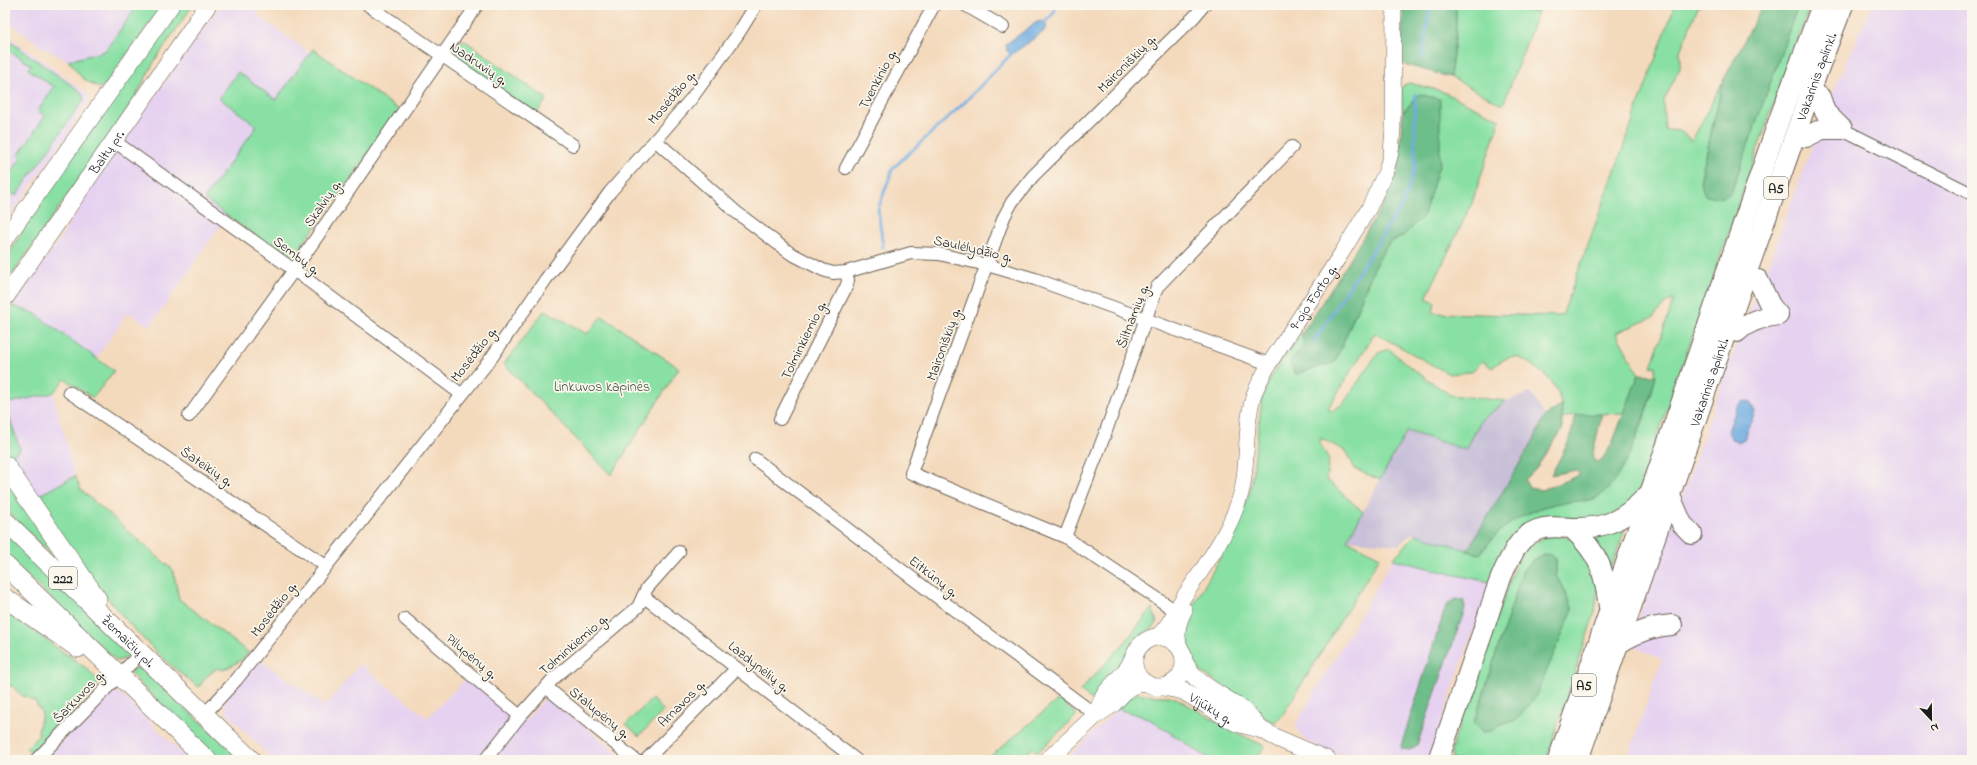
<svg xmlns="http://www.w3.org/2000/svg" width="1977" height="765" font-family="'Indie Flower',sans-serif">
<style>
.built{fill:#e6d2f0}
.industrial{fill:#c8bfd8}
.green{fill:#89e0a4;stroke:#527e60;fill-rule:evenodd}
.forest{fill:#6ebe8a;stroke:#456d53}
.water{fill:#6eace0;stroke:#45647e}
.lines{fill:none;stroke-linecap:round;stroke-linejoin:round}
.stream{stroke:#6eace0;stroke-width:3}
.minor-casing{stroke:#685e54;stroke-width:14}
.tertiary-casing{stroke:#685e54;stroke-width:16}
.secondary-casing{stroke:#685e54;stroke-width:18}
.primary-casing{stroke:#685e54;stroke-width:20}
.trunk-casing{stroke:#685e54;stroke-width:22}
.minor{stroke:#fff;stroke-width:12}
.tertiary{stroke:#fff;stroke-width:15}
.secondary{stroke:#fff;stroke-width:17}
.primary{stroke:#fff;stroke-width:19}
.trunk{stroke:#fff;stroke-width:20}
.labels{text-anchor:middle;stroke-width:3.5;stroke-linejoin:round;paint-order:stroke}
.shield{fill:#fbf7ec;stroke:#5f5e5a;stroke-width:1}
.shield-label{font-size:13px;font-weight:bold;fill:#1c1c1c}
.street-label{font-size:14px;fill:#1c1c1c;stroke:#fbf7ec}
.park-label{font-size:14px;fill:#3d5745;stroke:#fbf7ec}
</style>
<rect width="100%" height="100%" fill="#fbf7ec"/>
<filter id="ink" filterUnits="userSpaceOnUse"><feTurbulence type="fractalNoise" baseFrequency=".025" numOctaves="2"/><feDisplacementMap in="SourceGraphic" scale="8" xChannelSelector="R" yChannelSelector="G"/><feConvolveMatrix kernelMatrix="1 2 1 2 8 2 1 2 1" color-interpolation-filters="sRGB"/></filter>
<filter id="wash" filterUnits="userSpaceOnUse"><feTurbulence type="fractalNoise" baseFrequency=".012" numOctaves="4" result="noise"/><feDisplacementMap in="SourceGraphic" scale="16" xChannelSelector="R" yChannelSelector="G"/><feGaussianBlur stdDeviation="0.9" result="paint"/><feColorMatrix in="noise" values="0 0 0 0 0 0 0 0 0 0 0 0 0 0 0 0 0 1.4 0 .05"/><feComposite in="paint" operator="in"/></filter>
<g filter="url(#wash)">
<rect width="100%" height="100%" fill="#f4dabd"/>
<path class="built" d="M5,5H138L105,51L68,61L40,46L5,19Z
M220,5H261L256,14L310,53L276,100L238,72L219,98L257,126L205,199L227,216L150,327L128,312L96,359L34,313L12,306L57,244L95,181Z
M1872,5H1972V760H1627L1662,659L1629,645L1737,342L1767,268L1827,106Z
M5,34L87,93L89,99L68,134L5,222Z
M53,393L75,476L32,499L9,459L5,404Z
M1393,559L1451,574L1490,582L1428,760H1358L1319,748L1302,738L1295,726Z
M259,659L325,706L360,664L427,718L466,679L524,722L547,696L626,760H273L226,712L224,705L228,697Z
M113,693H120L189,760H45L104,697Z
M1117,709L1148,718L1211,760H1065Z"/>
<path class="industrial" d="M1531,393L1545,416L1535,438L1467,551L1412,533L1399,545L1347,540L1407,431L1466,450L1481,420L1506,401Z"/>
<path class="green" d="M138,5H163L105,85L100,88C92,84 83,80 78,73C74,68 73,64 68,61L105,51Z
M179,5H193L155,60L134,100L5,285V262L37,205Z
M1456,5H1503L1509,9L1538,12L1503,105L1450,77L1456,31Z
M1675,5H1699L1680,51V68L1663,102L1665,130L1680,131L1692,141L1723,81L1700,182L1731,193L1798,5H1811L1776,97L1639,489L1629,506L1600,521L1554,518L1490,582L1451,574L1393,559L1416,534L1480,554C1486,547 1491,539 1498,533C1513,518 1537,508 1558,503C1568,501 1588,502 1597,497C1625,481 1655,398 1656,366L1651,367L1674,299L1665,304L1654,317L1616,333L1639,374L1625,413L1576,415L1562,418C1562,393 1555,382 1536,368C1518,354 1510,353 1492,368L1483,361L1471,372L1449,374L1375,333L1328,408L1332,411L1343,404L1378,353L1389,349L1410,367L1450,395L1506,401L1481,420L1466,450L1407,431L1380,480L1355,469L1347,452L1321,438L1320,444L1329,459L1326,479L1363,512L1347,540L1380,557L1282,716L1277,721L1272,722L1267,719L1252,705L1200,671L1195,663L1186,638L1184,627L1192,608L1238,526L1251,487L1262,398L1271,377L1302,333L1303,347L1289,362L1296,374L1335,362L1377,261L1389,243L1404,235L1419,94L1403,112L1401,89L1404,85L1409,83L1441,91L1500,119L1472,203L1426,298L1435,302L1433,313L1562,316Z
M464,40L547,99L536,114L456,60L454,53L455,46Z
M9,43H12L81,92L84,99L16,196L5,189V167L12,172L21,158L18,156L45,116L38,111L54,87L28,69L31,65L10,51L5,58V49Z
M313,49L401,111L290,261L204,199L257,126L219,98L238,72L276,100Z
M12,306L34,313L114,371L93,398L65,379L53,393L5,404V316Z
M545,310L587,334L602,316L679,368L611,475L504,364Z
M5,404L20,449L9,459L5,454Z
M5,475L68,570L5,509Z
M75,476L81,490L173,570L179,599L249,653L240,661L223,670L217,668L206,677L199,687C130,638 82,565 32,499Z
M1626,526L1610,571L1591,534Z
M5,531L127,649L128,655L126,658L117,661L5,555Z
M1550,535L1570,537L1583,544L1599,582L1595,612L1546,760H1452L1451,750L1513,571C1523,550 1529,544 1550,535ZM1556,559V575L1573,609L1517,720L1500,724L1474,722L1483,696Z
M1152,608L1157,623L1153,628L1137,638L1130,645L1123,664L1092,700L1080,691L1126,641Z
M5,611L86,668L98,680L97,687L35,754L26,748L39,735L38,731L42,713L34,700L32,701L26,696L24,697L12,686H9L5,682Z
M135,667L143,670L242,760H216L130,673Z
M1137,693L1158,696H1169L1178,699L1231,730L1265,746L1255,760H1211L1148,718L1117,709L1130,696Z
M652,699L664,711L639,736L626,724Z
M1059,699L1077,715L1037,753L1033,748L1018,760H986Z"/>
<path class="forest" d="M1403,5H1456V31L1450,77L1406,65L1401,61Z
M1503,5H1540L1538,12L1509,9Z
M1763,5H1798L1731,193C1722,199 1715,199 1705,195L1700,182L1723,81Z
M1419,94L1440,99V162L1424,215L1404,235L1389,243L1377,261L1335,362L1296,374L1289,362L1303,347L1302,333L1342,272L1385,201L1398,168L1403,112Z
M1639,374L1656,375C1649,404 1625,485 1596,498C1586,502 1571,501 1560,503C1541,506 1511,520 1498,533C1491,539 1486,547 1480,554L1467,551L1535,438L1545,416L1562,405V430L1535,470L1525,480L1529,488L1542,490L1580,475L1576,470L1551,475L1569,441L1576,415L1602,414L1592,457L1596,462L1601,461L1612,444Z
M1550,554L1556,559V575L1573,609L1536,696L1517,720L1500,724L1492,731L1482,732L1474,722L1523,570C1531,561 1538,555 1550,554Z
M1456,599L1464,601L1465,609L1417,745L1410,750L1402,749L1401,746L1446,606Z"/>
<path class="water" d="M1043,21L1047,26L1043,32L1014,53L1011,54L1007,51L1006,44L1037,22Z
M1742,401L1750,402L1755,412L1744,439L1738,442L1732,440L1728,431L1737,407Z"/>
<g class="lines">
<path class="stream" d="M1043,24L1054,13L1056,5
M1423,58L1430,5
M883,247L878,209L893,168L964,103L1014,51
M1314,341L1403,204L1415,167V94"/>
</g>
</g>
<g filter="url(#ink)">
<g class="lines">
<g class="minor-casing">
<path id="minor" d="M368,5L573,145
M965,5L1003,27
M1842,129L1972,194
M655,140L736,212L790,253L823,270L833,273L846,272L911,253L939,254L987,265L1035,279L1269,364
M114,141L294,270L461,394
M846,168L934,5
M69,392L326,566
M189,416L294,270L477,5
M780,419L847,285L848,280L846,272
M755,459L957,612L1096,715
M1065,537L1105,434L1157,287L1292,147
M643,596L856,760
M1180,618L1176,611L1065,537L911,473L1004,217L1012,202L1033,176L1194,17L1204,5
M405,619L520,716
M546,687L635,760
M204,715L237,679L492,357L546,279L610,192L691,99L738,34L756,5
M36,760L141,653
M485,760L520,716L554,678L638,607L647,588L679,552
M646,760L737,668"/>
</g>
<g class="tertiary-casing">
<g id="tertiary">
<path id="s1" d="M1156,637C1171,625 1176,607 1187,592C1209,560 1235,524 1243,485C1248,455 1245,423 1254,394C1258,384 1264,374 1269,364L1341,254L1369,208L1386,171L1391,153L1393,128L1394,5"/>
<path d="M1180,648C1176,633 1178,623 1185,610"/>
</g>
</g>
<g class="secondary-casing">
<g id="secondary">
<path d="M5,239L171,5"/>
<path id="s2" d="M5,298L208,5"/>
<circle cx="1159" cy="662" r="25"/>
<path d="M1184,661C1195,686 1223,694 1243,710C1250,715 1255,723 1260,729"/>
<path id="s3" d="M1163,687L1183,691L1236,723L1260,729L1279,739L1328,760"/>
<path d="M1096,715L1104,695L1128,668L1134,656"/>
<path d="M1048,760L1096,715L1113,704L1128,688L1137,684L1146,683"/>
</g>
</g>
<g class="primary-casing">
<g id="primary">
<path d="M5,465L97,599"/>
<path id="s4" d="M5,521L251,760"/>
<path d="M5,565L207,760"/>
<path d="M5,598L78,648"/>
</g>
</g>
<g class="trunk-casing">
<g id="trunk">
<path d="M1820,97L1825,112L1842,129"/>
<path d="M1806,137L1822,129H1842"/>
<path d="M1758,280L1770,305L1778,315"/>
<path d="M1737,332C1748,321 1762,317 1778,315"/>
<path d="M1670,496L1682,524L1692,534"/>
<path d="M1572,528C1600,555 1604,570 1609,607"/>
<path d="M1619,643C1638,632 1650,627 1672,625"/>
<path d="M1438,760C1454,716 1469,672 1484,628C1492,604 1499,577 1512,555C1517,544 1526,534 1537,530C1550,525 1560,528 1573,528C1607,529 1625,519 1648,495"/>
<path d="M1558,760L1780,117L1822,5"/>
<path id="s5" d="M1578,760L1748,269L1819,67L1843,5"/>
</g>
</g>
<use href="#minor" class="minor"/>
<use href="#tertiary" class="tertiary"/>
<use href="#secondary" class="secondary"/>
<use href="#primary" class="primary"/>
<use href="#trunk" class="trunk"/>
</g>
</g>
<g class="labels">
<g class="shield">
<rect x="1764" y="177" width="24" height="22" rx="3"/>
<rect x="49" y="567" width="28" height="22" rx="3"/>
<rect x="1572" y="674" width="24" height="22" rx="3"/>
</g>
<g class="shield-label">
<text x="1776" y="193">A5</text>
<text x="63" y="583">222</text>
<text x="1584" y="690">A5</text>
</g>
<g class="street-label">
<text transform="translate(479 63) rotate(34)" y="5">Nadruvių g.</text>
<text transform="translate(1126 63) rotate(-45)" y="5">Maironiškių g.</text>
<text dy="5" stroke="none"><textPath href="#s5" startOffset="724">Vakarinis aplinkl.</textPath></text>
<text transform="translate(877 79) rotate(-62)" y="5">Tvenkinio g.</text>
<text transform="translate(671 97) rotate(-50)" y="5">Mosėdžio g.</text>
<text dy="5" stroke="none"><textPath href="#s2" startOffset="178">Baltų pr.</textPath></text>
<text transform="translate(322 203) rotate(-55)" y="5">Skalvių g.</text>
<text transform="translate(973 248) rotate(13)" y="5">Saulėlydžio g.</text>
<text transform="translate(297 255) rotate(37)" y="5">Sembų g.</text>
<text dy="5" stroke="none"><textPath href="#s1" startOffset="382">9-ojo Forto g.</textPath></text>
<text transform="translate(1132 316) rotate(-69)" y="5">Šiltnamių g.</text>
<text transform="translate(803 340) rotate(-64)" y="5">Tolminkiemio g.</text>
<text transform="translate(943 344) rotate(-70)" y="5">Maironiškių g.</text>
<text transform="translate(473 354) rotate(-52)" y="5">Mosėdžio g.</text>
<text dy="5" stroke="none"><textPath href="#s5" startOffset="400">Vakarinis aplinkl.</textPath></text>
<text transform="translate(207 466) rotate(34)" y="5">Šateikių g.</text>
<text transform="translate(934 576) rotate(38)" y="5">Eitkūnų g.</text>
<text transform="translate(273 609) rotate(-52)" y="5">Mosėdžio g.</text>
<text dy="5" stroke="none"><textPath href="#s4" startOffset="172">Žemaičių pl.</textPath></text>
<text transform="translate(573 644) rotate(-41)" y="5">Tolminkiemio g.</text>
<text transform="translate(472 656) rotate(40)" y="5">Pilupėnų g.</text>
<text transform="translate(759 666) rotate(38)" y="5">Lazdynėlių g.</text>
<text transform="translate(78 696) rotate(-46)" y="5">Šarkuvos g.</text>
<text transform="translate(681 703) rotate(-45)" y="5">Arnavos g.</text>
<text dy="5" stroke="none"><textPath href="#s3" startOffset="53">Vijūkų g.</textPath></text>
<text transform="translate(600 712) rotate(39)" y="5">Stalupėnų g.</text>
</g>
<g class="park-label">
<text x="602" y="391">Linkuvos kapinės</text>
</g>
</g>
<rect width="1977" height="765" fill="none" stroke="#fbf7ec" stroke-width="20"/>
<g transform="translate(1931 719) rotate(158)" stroke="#fbf7ec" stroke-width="3" paint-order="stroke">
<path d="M0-3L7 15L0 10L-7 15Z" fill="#1c1c1c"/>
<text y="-6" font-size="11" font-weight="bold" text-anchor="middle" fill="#1c1c1c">N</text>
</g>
</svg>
